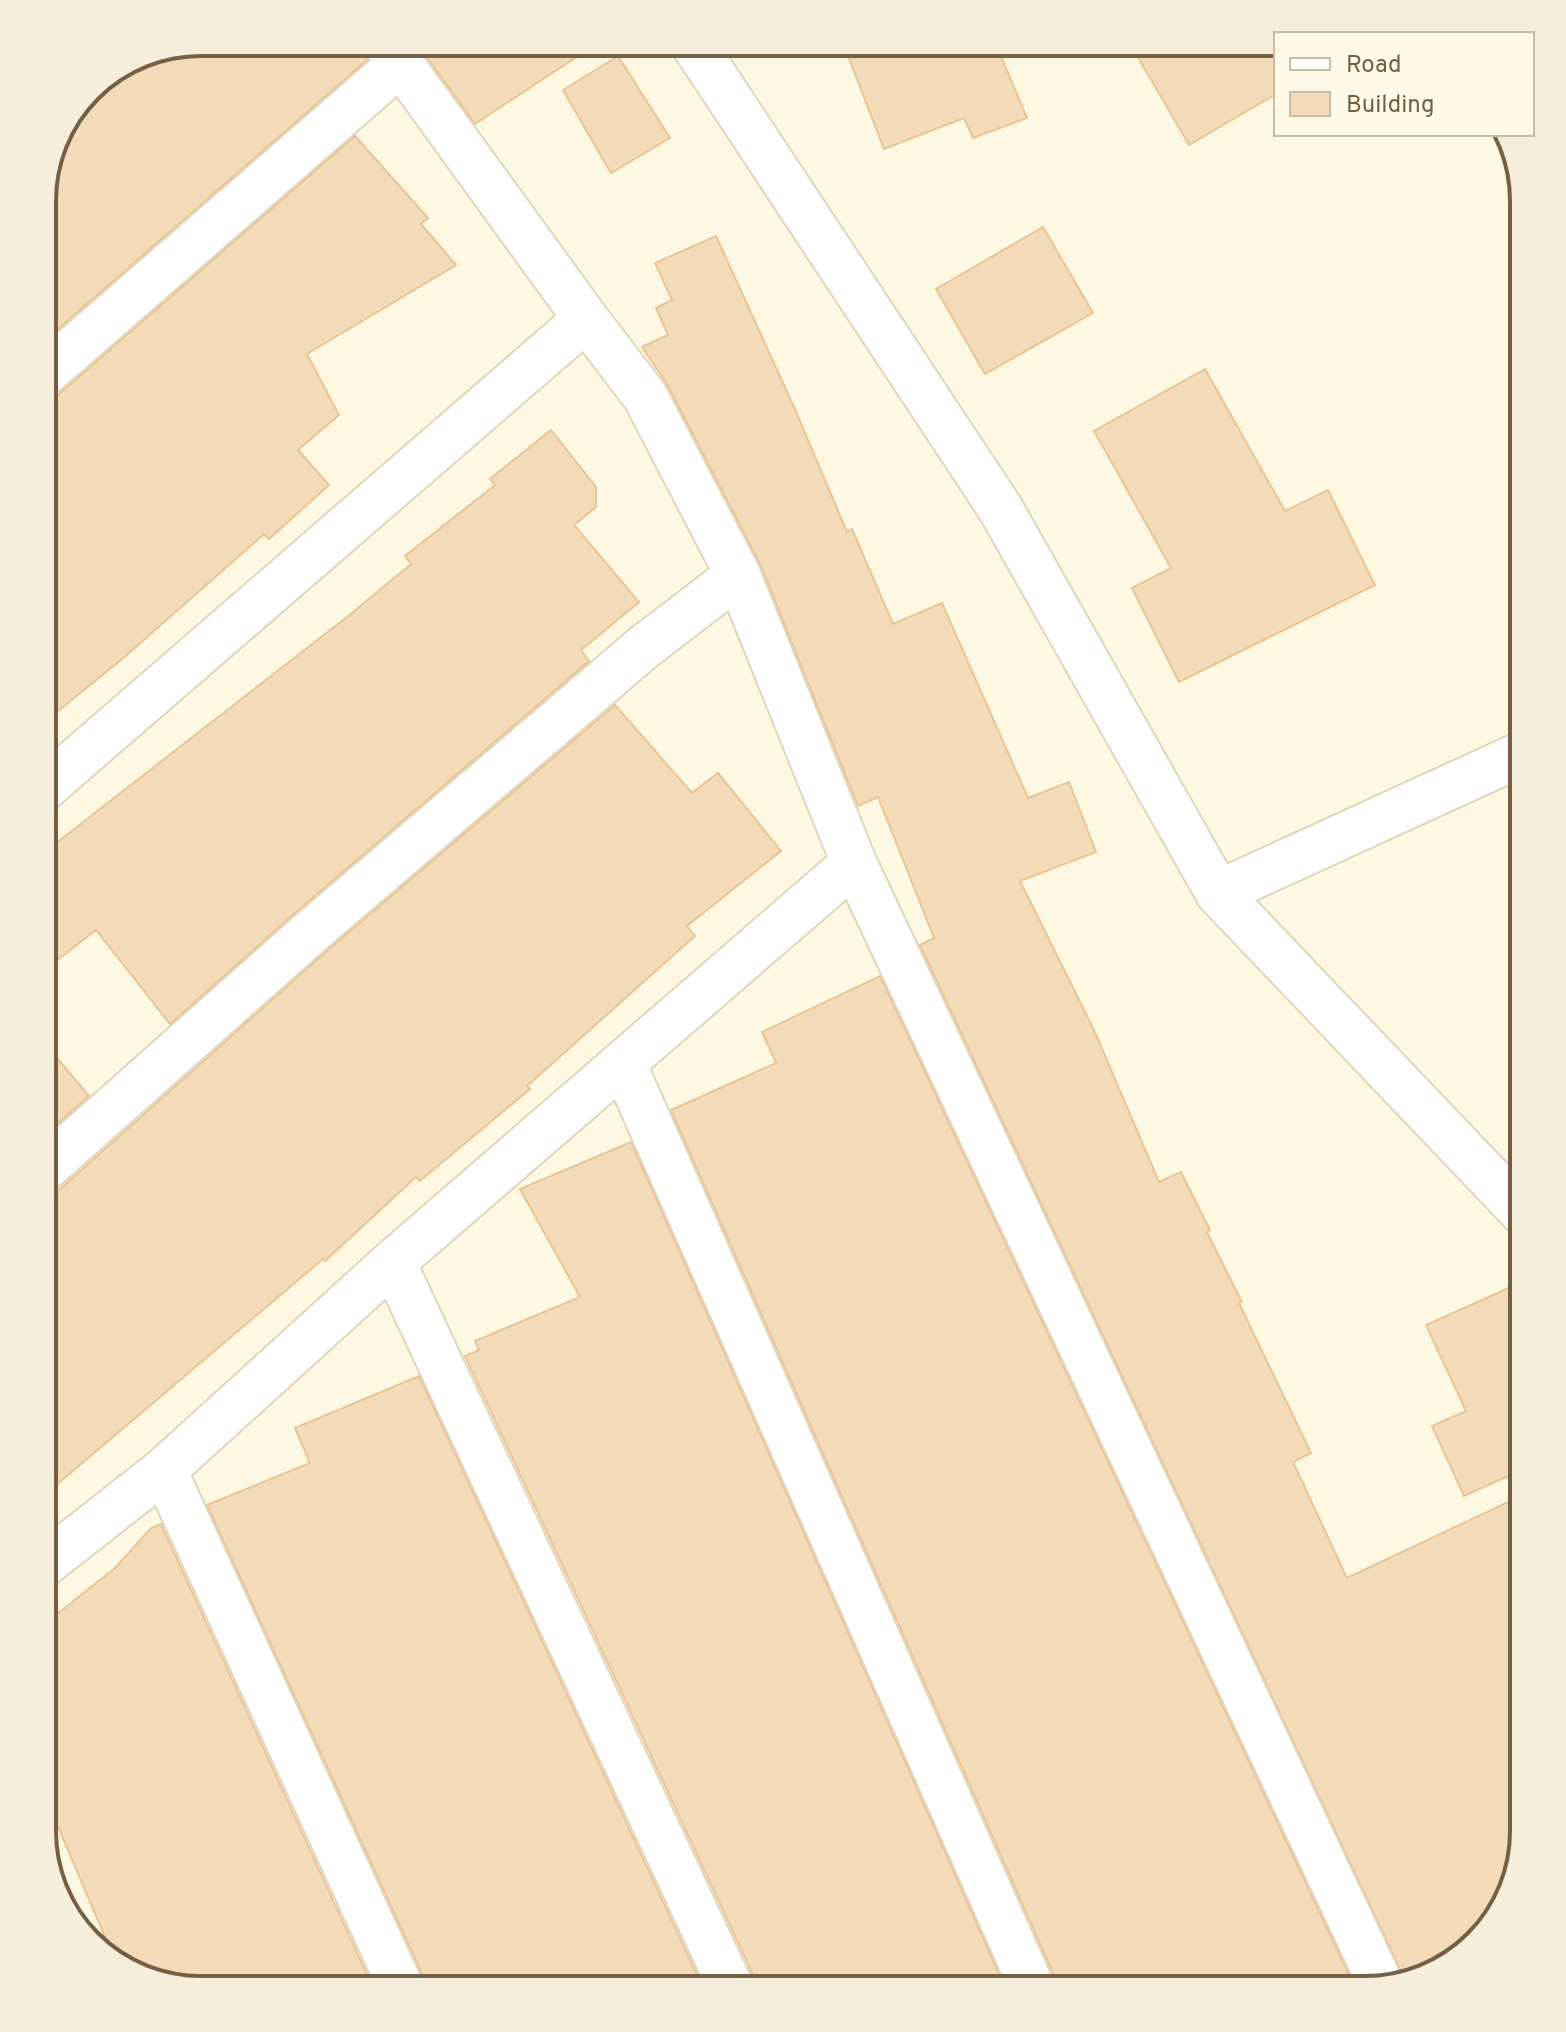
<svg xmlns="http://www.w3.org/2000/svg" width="1566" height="2032" font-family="Overpass,sans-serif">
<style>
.building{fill:#f4dbb7;stroke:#e7c596;stroke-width:2}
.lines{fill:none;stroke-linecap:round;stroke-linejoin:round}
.minor-casing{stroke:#e2d5bc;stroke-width:48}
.minor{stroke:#fff;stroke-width:44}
.rim{fill:none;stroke:#756046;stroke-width:4}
</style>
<rect width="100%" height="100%" fill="#fdf8e1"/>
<path class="building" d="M201,42H360L367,60L42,343V191L59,130L96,82L141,54Z
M416,42H599L475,124Z
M875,42H995L1027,118L973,138L964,118L884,149L847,53Z
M1129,42H1276V94L1189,145Z
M618,56L670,138L611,173L563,90Z
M355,136L428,218L421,224L456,265L307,354L339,415L298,450L329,485L269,539L264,534L121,660L42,724V400L58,395Z
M1043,227L1093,313L985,374L936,289Z
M716,236L794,407L847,532L852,529L893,624L942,603L1028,798L1069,782L1096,852L1020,881L1094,1030L1159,1182L1181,1172L1210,1230L1207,1232L1242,1302L1239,1303L1311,1453L1293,1462L1347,1578L1510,1501L1524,1532V1831L1503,1910L1454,1962L1448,1965L1404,1978L920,945L934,938L878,797L858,806L760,564L667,384L642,347L668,335L656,308L672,300L655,263Z
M1205,369L1285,511L1328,490L1375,585L1179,682L1132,588L1171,568L1094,431Z
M551,430L596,487V507L574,525L639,602L581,650L589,661L296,912L170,1024L96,930L42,972V854L347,617L411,564L405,556L495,485L490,479Z
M615,705L692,793L718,773L781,851L687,926L695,936L527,1086L530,1089L420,1181L416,1177L325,1261L323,1259L42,1497V1195L59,1190L328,950Z
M880,976L1356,1990H1058L1056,1980L671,1110L776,1063L762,1032Z
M42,1040L89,1096L42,1137Z
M631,1142L1006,1990H757L755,1979L465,1356L479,1350L475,1341L580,1297L520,1189Z
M1524,1281V1469L1464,1496L1432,1426L1466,1411L1426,1325Z
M419,1376L704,1990H427L425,1980L207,1505L310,1463L295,1428Z
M161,1524L374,1990H201L122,1969L116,1963L42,1789V1626L115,1568L151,1528Z"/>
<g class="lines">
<g class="minor-casing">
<path id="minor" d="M385,42L586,319L645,396L738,575L854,863L1381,1985
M692,42L1000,508L1218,893L1524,1214
M42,376L401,63
M42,790L586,319
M1218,893L1524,753
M623,1063L1033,1990
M42,1171L312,931L644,647L738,575
M393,1262L732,1990
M164,1470L402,1990
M42,1566L164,1470L393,1262L854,863"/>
</g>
<use href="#minor" class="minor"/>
</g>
<path d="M0 0H1566V2032H0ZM201 56H1365A145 145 0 0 1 1510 201V1831A145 145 0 0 1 1365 1976H201A145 145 0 0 1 56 1831V201A145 145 0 0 1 201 56Z" fill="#f4eedb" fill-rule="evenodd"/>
<path class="rim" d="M201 56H1365A145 145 0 0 1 1510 201V1831A145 145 0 0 1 1365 1976H201A145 145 0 0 1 56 1831V201A145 145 0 0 1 201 56Z"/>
<rect x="1274" y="32" width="260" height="104" fill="#fffae8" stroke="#c8bca7" stroke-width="2"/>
<rect x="1290" y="58" width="40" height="12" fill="#ffffff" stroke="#c8bca7" stroke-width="2"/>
<text x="1346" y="72" font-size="24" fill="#756046">Road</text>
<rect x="1290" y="92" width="40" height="24" fill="#f4dbb7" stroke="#c8bca7" stroke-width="2"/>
<text x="1346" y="112" font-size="24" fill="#756046">Building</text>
</svg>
